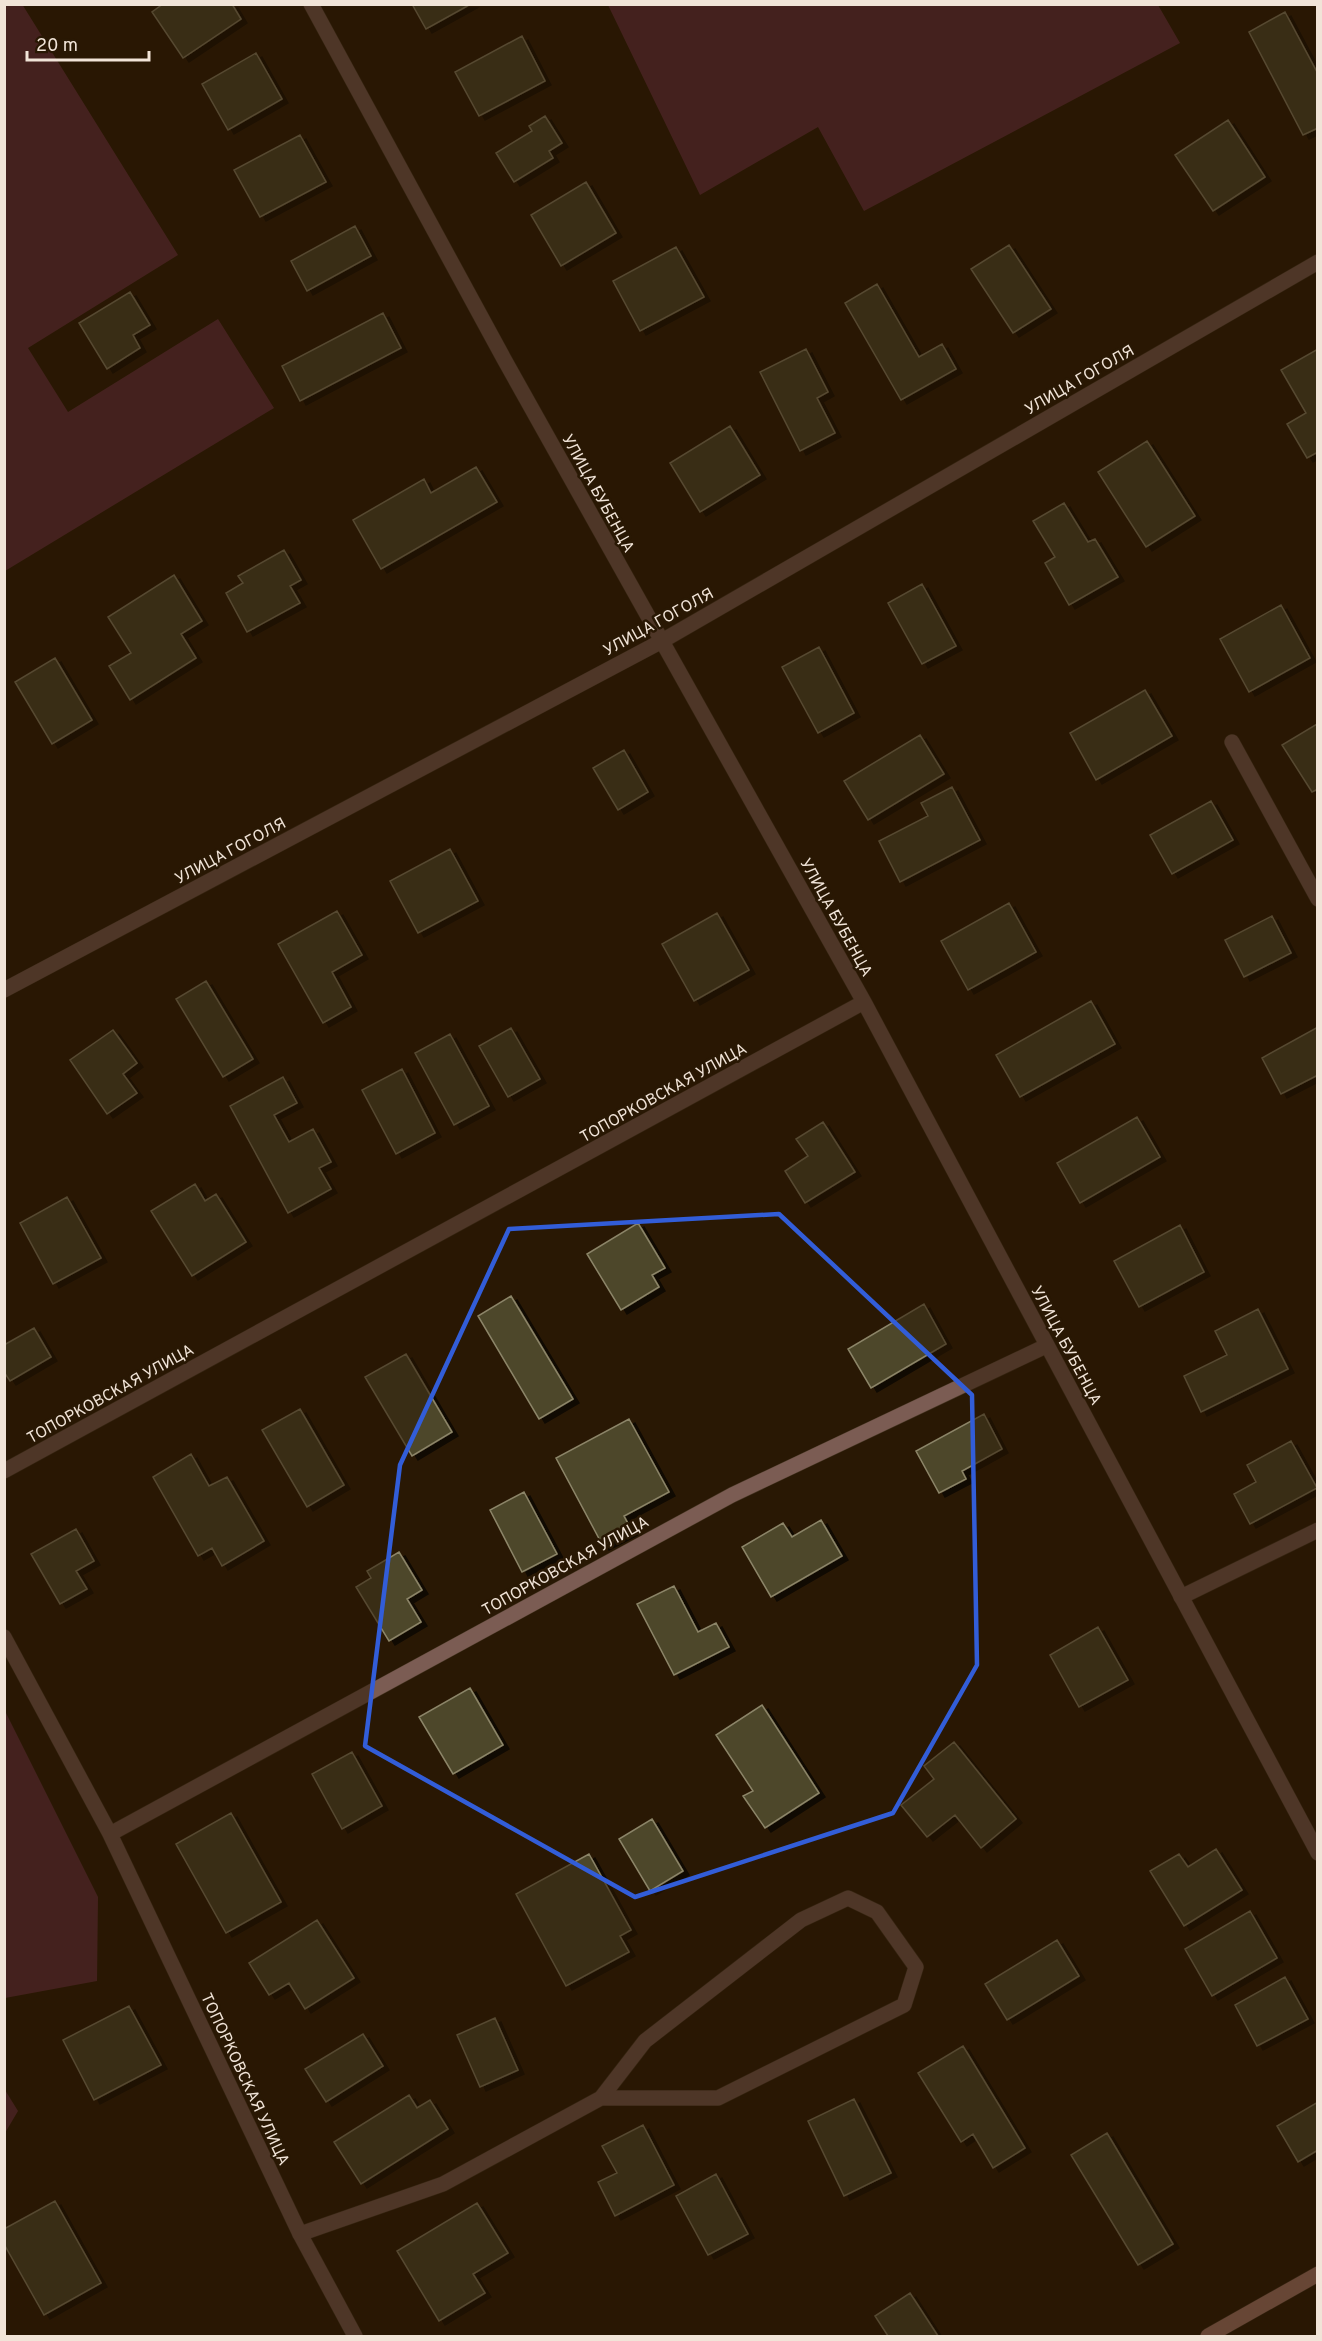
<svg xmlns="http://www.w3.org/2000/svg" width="1322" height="2341" font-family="Overpass,sans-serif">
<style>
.green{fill:#652e3e}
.building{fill:#4d472c;stroke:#8c8568;stroke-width:1.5;filter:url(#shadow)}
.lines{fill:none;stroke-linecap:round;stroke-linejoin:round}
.lane-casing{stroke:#453522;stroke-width:16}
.street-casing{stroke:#453522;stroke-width:16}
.secondary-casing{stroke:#453522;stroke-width:16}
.lane{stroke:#7b5c53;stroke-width:15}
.street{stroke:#7b5c53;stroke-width:15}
.secondary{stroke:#b27f72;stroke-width:15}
.marked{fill:none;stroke:#325dd8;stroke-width:4.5;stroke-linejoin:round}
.labels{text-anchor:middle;stroke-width:5;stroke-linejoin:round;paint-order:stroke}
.street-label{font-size:16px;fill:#f1e4d8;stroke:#291804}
</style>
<defs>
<filter id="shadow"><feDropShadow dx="6" dy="4" stdDeviation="0" flood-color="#0009"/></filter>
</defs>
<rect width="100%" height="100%" fill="#291804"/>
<path class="green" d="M22,4L178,255L28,348L68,412L218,319L274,408L5,571L4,5Z
M608,5H1158L1180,43L864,211L818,127L700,195Z
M4,1709L98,1897L97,1981L5,1998Z
M5,2090L18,2111L5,2133H4Z"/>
<path class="building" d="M163,4H232L241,19L183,58L152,12Z
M412,4H471L426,29Z
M1285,12L1318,74V128L1303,135L1249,32Z
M522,36L545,81L479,116L455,72Z
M256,53L282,99L228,130L202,84Z
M545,116L562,143L549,151L553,158L514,182L496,153L532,131L529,126Z
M1228,120L1265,177L1213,211L1175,155Z
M300,135L326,182L260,217L234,170Z
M586,182L616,233L561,266L531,215Z
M355,226L371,256L307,291L291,261Z
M1009,245L1051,309L1013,333L971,269Z
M676,247L704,297L640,331L613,281Z
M877,284L919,357L942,344L956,369L901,400L845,303Z
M130,292L150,325L133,335L140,348L107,369L79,323Z
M383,313L401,348L300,401L282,366Z
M806,349L828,392L817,398L835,433L800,451L760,372Z
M1318,349V452L1307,458L1287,424L1306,413L1281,370Z
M730,426L760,475L700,512L670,463Z
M1147,441L1195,516L1146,547L1098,472Z
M476,467L497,502L381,569L353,520L424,479L431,493Z
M1064,503L1088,542L1095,539L1118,577L1069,605L1045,563L1055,557L1033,521Z
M284,550L301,580L290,586L300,603L247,632L226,593L243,583L238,576Z
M174,575L202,621L181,634L196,658L130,700L109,666L131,653L108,617Z
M922,584L956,646L922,664L888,603Z
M1281,605L1310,658L1249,692L1220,639Z
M819,647L854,713L818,733L782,667Z
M55,658L92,720L52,744L15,682Z
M1145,690L1172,736L1096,780L1070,733Z
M1317,724L1318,789L1312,792L1282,745Z
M920,735L944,774L868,820L844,781Z
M624,750L648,792L618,810L593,768Z
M952,787L980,840L900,882L879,841L928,816L921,803Z
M1211,801L1233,840L1172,874L1150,835Z
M450,849L478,901L418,933L390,881Z
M1009,903L1036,952L968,990L941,941Z
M337,911L362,955L332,972L351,1007L323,1023L278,944Z
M717,913L749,970L694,1001L662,944Z
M1272,916L1291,953L1244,977L1225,940Z
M206,981L253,1059L223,1077L176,999Z
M1091,1001L1115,1044L1020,1097L996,1055Z
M1318,1027V1075L1281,1094L1262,1058Z
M511,1028L540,1079L508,1097L479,1046Z
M113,1030L137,1063L123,1074L137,1093L107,1114L70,1060Z
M450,1034L489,1106L454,1125L415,1053Z
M402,1069L435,1133L396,1154L362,1090Z
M283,1077L297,1103L274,1115L289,1142L313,1129L331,1162L319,1168L331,1189L288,1213L230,1106Z
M1137,1117L1160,1157L1080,1203L1057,1163Z
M823,1122L855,1172L805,1203L785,1171L808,1156L796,1139Z
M195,1184L205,1201L216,1194L246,1242L192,1276L151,1211Z
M67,1197L101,1258L53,1284L20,1223Z
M638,1223L665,1268L652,1275L659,1287L621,1310L587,1254Z
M1180,1225L1204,1272L1139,1307L1114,1261Z
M511,1296L573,1399L539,1419L478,1316Z
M924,1304L946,1344L871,1388L848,1349Z
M1258,1309L1288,1369L1201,1412L1184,1376L1227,1355L1215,1331Z
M34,1328L51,1357L10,1381L4,1372V1345Z
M406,1354L452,1432L412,1456L365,1377Z
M300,1409L344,1485L307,1507L262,1430Z
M984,1414L1002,1449L962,1471L966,1479L939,1493L916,1451Z
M629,1419L669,1492L624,1516L632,1531L603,1546L556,1458Z
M1291,1441L1317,1488L1250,1524L1234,1494L1256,1482L1247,1465Z
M191,1454L209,1486L227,1477L264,1541L222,1566L212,1548L198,1556L153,1477Z
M524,1492L557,1554L522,1572L490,1510Z
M821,1520L842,1556L771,1597L742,1547L783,1523L792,1537Z
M76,1529L94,1561L76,1571L87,1589L60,1604L31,1554Z
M399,1552L422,1590L407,1599L421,1622L389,1641L356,1587L371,1578L367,1571Z
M674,1586L698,1632L716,1623L729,1647L674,1675L637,1604Z
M1098,1627L1128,1680L1079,1707L1050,1655Z
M470,1688L503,1745L453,1774L419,1717Z
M762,1705L819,1793L765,1828L743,1796L753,1791L716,1735Z
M954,1742L1016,1819L981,1848L955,1815L927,1837L901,1805L934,1779L924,1766Z
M352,1752L382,1806L342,1829L312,1774Z
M231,1813L281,1902L226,1933L176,1844Z
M652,1819L683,1871L650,1891L619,1839Z
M1216,1849L1242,1890L1184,1926L1150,1871L1179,1854L1188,1867Z
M589,1854L631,1930L620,1936L629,1952L566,1986L516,1894Z
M1250,1911L1277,1958L1212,1996L1185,1949Z
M317,1920L354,1978L305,2009L289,1983L269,1995L249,1963Z
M1057,1940L1079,1976L1007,2020L985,1984Z
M1285,1977L1308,2019L1257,2046L1235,2005Z
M129,2006L161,2065L94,2100L63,2040Z
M495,2018L518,2070L480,2087L457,2035Z
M363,2034L383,2066L326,2102L305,2069Z
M963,2046L1025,2148L993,2168L973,2134L961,2142L918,2073Z
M409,2095L417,2108L430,2100L448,2129L361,2184L334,2142Z
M854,2099L891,2173L844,2196L808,2121Z
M1318,2102V2150L1298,2162L1277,2126Z
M643,2125L674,2185L615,2216L598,2182L617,2173L602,2146Z
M1107,2133L1173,2244L1138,2265L1071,2155Z
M716,2174L748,2234L708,2255L676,2196Z
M55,2201L101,2283L44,2315L4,2244V2229Z
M477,2203L508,2253L473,2274L485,2293L439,2321L397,2251Z
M910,2293L938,2336H888L875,2316Z"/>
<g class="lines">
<g class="lane-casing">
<path id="lane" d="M1181,1597L1318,1530
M300,2234L443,2184L601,2098L645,2041L801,1920L848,1898L877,1912L916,1967L904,2005L718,2098H601"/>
</g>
<g class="street-casing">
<path id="street" d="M311,4L504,359L864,1002L1318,1853
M1232,742L1318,899
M4,990L662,641L1318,262
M4,1471L864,1002
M4,1637L110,1834L300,2234L355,2336
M110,1834L732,1495L1046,1346"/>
</g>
<g class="secondary-casing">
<path id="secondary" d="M1208,2336L1318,2274"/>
</g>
<use href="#lane" class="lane"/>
<use href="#street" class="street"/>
<use href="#secondary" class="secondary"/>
</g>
<path d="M0 0H1322V2341H0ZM779,1214L972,1395L977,1665L893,1813L635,1897L365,1746L400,1465L509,1229Z" fill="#291804" fill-opacity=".55" fill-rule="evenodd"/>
<path class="marked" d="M779,1214L972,1395L977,1665L893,1813L635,1897L365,1746L400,1465L509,1229Z"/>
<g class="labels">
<g class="street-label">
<text transform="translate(1079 379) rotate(-30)" y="6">УЛИЦА ГОГОЛЯ</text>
<text transform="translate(599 493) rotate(61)" y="6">УЛИЦА БУБЕНЦА</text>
<text transform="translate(658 621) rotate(-29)" y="6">УЛИЦА ГОГОЛЯ</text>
<text transform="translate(230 850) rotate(-28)" y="6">УЛИЦА ГОГОЛЯ</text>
<text transform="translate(837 917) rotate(61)" y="6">УЛИЦА БУБЕНЦА</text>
<text transform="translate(663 1092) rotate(-29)" y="6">ТОПОРКОВСКАЯ УЛИЦА</text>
<text transform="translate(1067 1345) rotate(62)" y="6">УЛИЦА БУБЕНЦА</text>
<text transform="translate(110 1393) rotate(-29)" y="6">ТОПОРКОВСКАЯ УЛИЦА</text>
<text transform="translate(565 1565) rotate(-29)" y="6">ТОПОРКОВСКАЯ УЛИЦА</text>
<text transform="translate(246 2079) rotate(65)" y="6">ТОПОРКОВСКАЯ УЛИЦА</text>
</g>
</g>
<rect width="1322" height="2341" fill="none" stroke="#f1e4d8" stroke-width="12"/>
<path d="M27 51v9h122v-9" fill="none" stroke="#f1e4d8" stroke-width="3"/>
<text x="36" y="51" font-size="18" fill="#f1e4d8" stroke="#291804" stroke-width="4.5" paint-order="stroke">20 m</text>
</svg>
